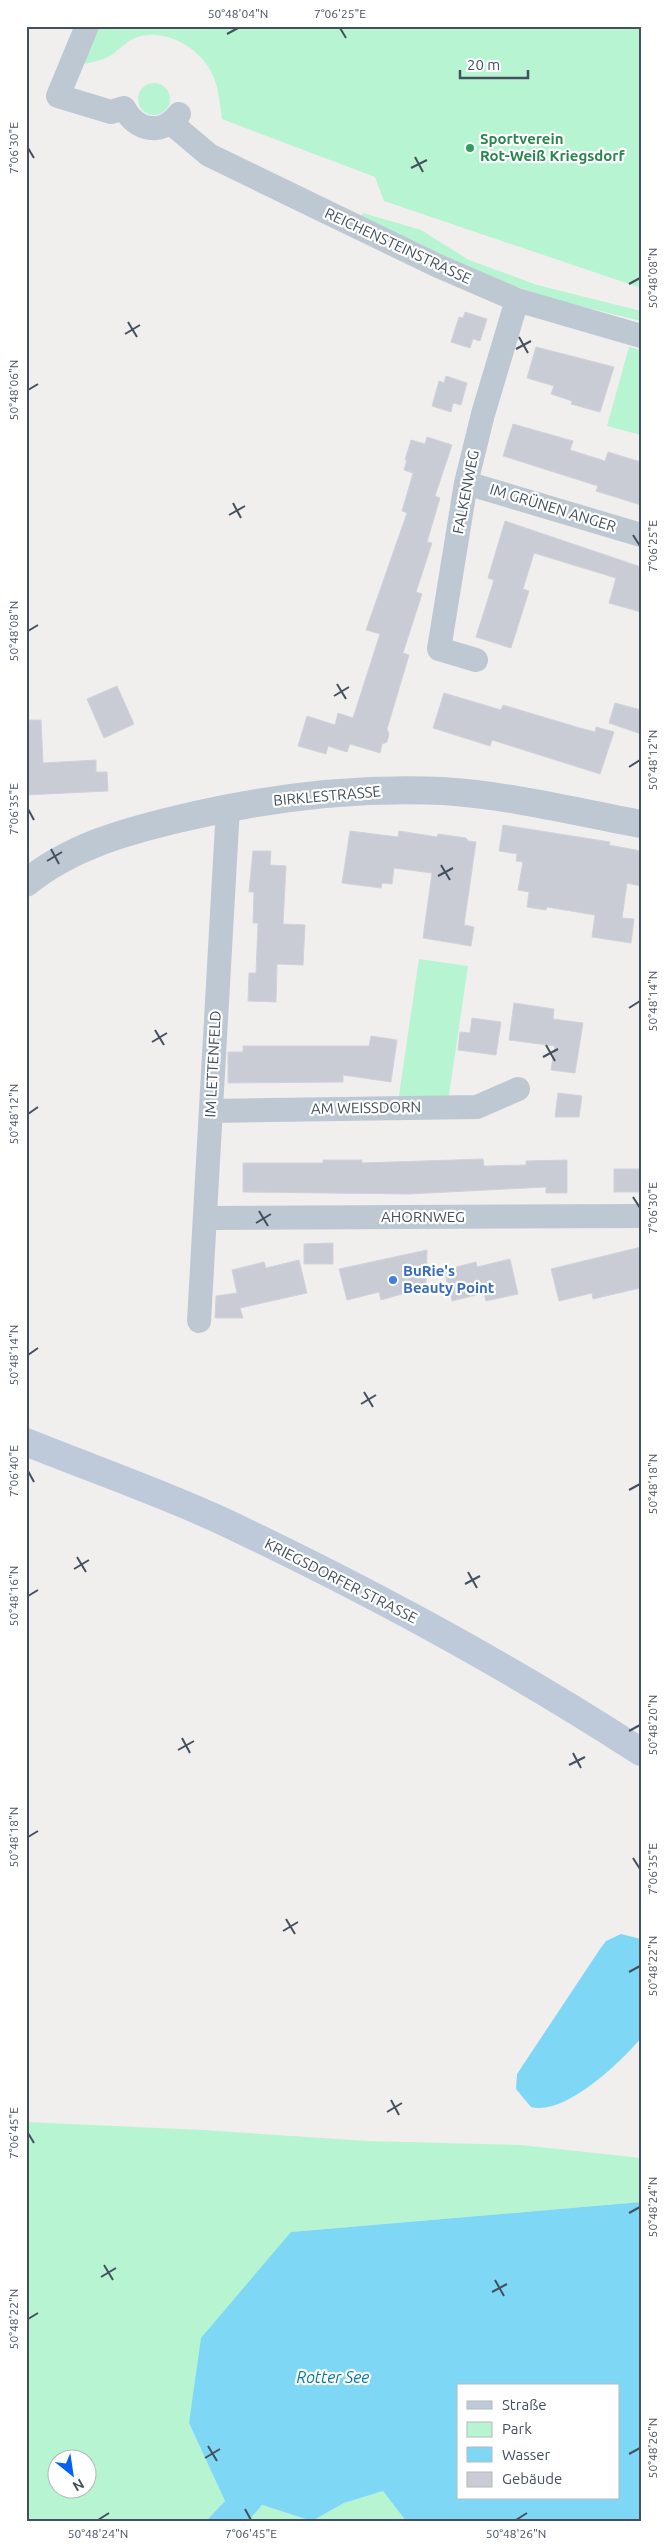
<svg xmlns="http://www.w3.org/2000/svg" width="667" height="2547" font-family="Ubuntu,sans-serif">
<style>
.green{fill:#b7f4d1;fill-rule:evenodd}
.water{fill:#7fd7f6;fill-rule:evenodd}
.building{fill:#c9ccd4;stroke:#d1d3db}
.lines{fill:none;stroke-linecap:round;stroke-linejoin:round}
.minor{stroke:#bdc8d2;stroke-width:24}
.tertiary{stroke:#bdc8d2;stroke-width:28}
.secondary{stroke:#becad9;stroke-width:28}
.ticks{fill:none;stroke:#44505e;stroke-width:2}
.leisure-dot{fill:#2e9e5b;stroke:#fff;stroke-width:2}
.shop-dot{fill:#3f7fe0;stroke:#fff;stroke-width:2}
.labels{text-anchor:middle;stroke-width:4.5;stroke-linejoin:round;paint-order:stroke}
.leisure-label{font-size:15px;font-weight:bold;fill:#27864d;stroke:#fff;text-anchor:start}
.street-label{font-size:15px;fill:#44505e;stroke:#fff}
.shop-label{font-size:15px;font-weight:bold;fill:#366cbe;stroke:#fff;text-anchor:start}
.water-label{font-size:16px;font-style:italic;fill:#027aa5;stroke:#fff}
.neatline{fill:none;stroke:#44505e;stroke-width:2}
.ticks-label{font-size:12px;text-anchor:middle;fill:#44505e}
</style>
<rect width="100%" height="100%" fill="#f1eeee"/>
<path class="green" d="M96,26H641V288L384,201L375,177L222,119C220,106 219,90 214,78C203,49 165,26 135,38C123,43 117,53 106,58C99,61 91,62 84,64Z
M138 99a16 16 0 1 1 32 0a16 16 0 1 1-32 0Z
M363,213L421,230L469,260L537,285L641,311V321L560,301L508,284L360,218Z
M629,347L641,350V435L607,426Z
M419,959L468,966L448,1102H398Z
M26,2122L202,2130L367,2141L521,2145L641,2158V2202L291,2232L189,2423L225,2501L206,2521H26ZM58,2460H88V2490H58Z
M383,2491L406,2521H248L261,2505L312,2521L344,2503Z"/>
<path class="water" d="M621,1934L641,1939V2038C621,2062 565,2116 531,2107L516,2089L517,2074L600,1949L606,1941Z
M641,2202V2521H406L383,2491L344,2503L312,2521L262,2505L248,2521H206L225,2501L189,2423L201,2338L291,2232ZM458,2386H618V2498H458Z"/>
<path class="building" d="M465,312L487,319L480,341L473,339L470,348L451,342L459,317L463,318Z
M536,347L614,367L600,412L571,404L572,401L551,394L554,386L527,378Z
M446,376L467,383L461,405L453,403L451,412L432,406L439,381L444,383Z
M513,424L573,441L570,450L605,461L608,452L641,462V505L596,491L598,486L503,456Z
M427,437L452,445L435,496L440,498L427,542L432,543L416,592L422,594L403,653L409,655L387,729L389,734L387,742L382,744L380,753L350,744L347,752L328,746L326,754L298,746L307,716L335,725L338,713L353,718L380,634L366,630L407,513L402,511L413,473L404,470L407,460H405L411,440L425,444Z
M505,521L641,567V612L609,603L616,578L534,553L523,589L529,591L511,648L476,637L494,580L488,578Z
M117,686L134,724L104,738L87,699Z
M444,693L501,710L503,705L580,728L595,732L596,727L614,732L600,774L492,740L490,746L433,728Z
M615,703L641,710V734L609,723Z
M26,720H41L43,763L96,760V772H107L108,791L26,795Z
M503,825L610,842L609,845L641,851V886L627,883L622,918L634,919L631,943L592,937L595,915L547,907L546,910L527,907L529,892L518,890L523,862L516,861L517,854L499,851Z
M350,831L398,837L399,831L437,837L438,834L466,838L468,841L476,842L464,925L474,927L471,946L423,938L432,873L394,868L392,884L382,883L381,888L342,883Z
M253,851H271L270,865L286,866L283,924L305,925L303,965L277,964L276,1002L248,1001L249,973H256L258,923H253L254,892H249Z
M514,1003L554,1009L553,1019L583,1023L575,1073L551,1070L555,1046L509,1040Z
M472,1018L501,1022L496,1055L458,1050L460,1032L470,1033Z
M371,1036L397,1040L391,1082L343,1075V1082L228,1083V1052H243V1046H369Z
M558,1093L582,1096L579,1117H555Z
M483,1159L484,1166L526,1165V1161L567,1160V1193H546V1187L409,1194L243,1192V1163H323V1160H362V1163Z
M614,1169H641V1192H614Z
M333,1243V1264H304V1244Z
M641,1247L640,1288L593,1299L592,1293L559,1301L551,1269Z
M427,1250L426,1287L381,1300L379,1292L347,1300L339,1269Z
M510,1259L518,1294L486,1301L484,1293L452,1301L444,1270L476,1262L477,1267Z
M299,1260L307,1293L240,1308L243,1318H215L216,1296L237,1293L232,1270L264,1262L266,1268Z"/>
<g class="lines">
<path class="minor" d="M87,26L58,96L111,112L124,108C136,131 162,136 179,114
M171,123L209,155L436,265L517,300L641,336
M466,483L641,535
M476,660L439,649L466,483L483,414L517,300
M211,1111L477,1107L518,1089
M205,1218L641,1216
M199,1321L228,807"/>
<path class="tertiary" d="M26,883C70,847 124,832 178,819C265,798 353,787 443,791C508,795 577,812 641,824"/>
<path class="secondary" d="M26,1442C90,1468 157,1491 220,1520C364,1588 507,1665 641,1752"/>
</g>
<path class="ticks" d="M340,28L346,38M227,34L238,28M28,148L34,158M415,157L423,172M411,168L427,160M629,284L640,278M128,322L137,337M125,334L140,325M519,337L528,353M516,349L531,341M28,390L38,384M233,503L241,518M229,515L245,506M633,535L640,546M28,631L38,625M337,684L346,699M334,696L349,687M629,767L640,760M28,809L34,820M51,849L59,864M47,861L62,852M441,865L450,880M438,876L453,868M629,1008L640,1001M155,1030L164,1045M152,1042L167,1033M546,1045L555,1061M543,1057L558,1049M28,1114L38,1107M633,1197L640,1208M259,1211L268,1226M256,1223L271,1214M28,1355L38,1348M364,1392L373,1407M361,1404L376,1395M28,1471L34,1482M629,1490L640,1484M77,1557L86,1572M74,1569L89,1560M468,1572L477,1588M465,1584L480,1576M28,1596L38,1590M629,1731L640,1725M182,1738L190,1753M178,1750L194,1741M573,1753L581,1768M569,1765L585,1757M28,1837L38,1831M633,1858L640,1869M286,1919L295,1934M283,1931L298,1922M629,1972L640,1966M391,2100L399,2115M387,2112L402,2103M28,2133L34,2143M629,2213L640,2207M104,2265L113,2280M101,2277L116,2268M495,2280L504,2296M492,2292L507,2284M28,2319L38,2313M208,2446L217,2461M629,2454L640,2448M205,2458L220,2449M245,2509L251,2520M98,2520L109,2513M516,2520L527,2513"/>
<circle class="leisure-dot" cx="470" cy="148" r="5"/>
<circle class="shop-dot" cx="393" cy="1280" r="5"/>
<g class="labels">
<g class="leisure-label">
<text x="480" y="144">Sportverein<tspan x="480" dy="17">Rot-Weiß Kriegsdorf</tspan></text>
</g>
<g class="street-label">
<text transform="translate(398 246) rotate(25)" y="5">REICHENSTEINSTRASSE</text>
<text transform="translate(466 492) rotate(-79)" y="5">FALKENWEG</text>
<text transform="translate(553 508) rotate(17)" y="5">IM GRÜNEN ANGER</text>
<text transform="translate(327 796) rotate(-5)" y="5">BIRKLESTRASSE</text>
<text transform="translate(213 1064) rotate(-87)" y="5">IM LETTENFELD</text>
<text transform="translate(366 1108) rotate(-1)" y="5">AM WEISSDORN</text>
<text x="423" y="1222">AHORNWEG</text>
<text transform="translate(341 1581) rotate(27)" y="5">KRIEGSDORFER STRASSE</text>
</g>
<g class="shop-label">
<text x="403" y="1276">BuRie's<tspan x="403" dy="17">Beauty Point</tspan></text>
</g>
<g class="water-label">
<text x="333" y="2383">Rotter See</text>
</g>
</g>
<rect width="667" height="2547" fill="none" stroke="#ffffff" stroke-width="55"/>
<rect x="457" y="2384" width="162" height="115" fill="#ffffff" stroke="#b4b9bf"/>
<rect x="467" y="2401" width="25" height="8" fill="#becad9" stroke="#b4b9bf"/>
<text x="502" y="2410" font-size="15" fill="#44505e">Straße</text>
<rect x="467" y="2422" width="25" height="15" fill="#b7f4d1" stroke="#b4b9bf"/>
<text x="502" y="2434" font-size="15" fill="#44505e">Park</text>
<rect x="467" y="2447" width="25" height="15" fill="#7fd7f6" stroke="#b4b9bf"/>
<text x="502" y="2460" font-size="15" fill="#44505e">Wasser</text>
<rect x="467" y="2472" width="25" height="15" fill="#c9ccd4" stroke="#b4b9bf"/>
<text x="502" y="2484" font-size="15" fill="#44505e">Gebäude</text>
<g transform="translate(72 2474) rotate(150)"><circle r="24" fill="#ffffff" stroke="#b4b9bf"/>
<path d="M0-4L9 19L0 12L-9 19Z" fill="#0561f4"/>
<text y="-8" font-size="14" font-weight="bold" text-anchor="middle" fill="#44505e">N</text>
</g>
<path d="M460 70v8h68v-8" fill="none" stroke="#44505e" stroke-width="2.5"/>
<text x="467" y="70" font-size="15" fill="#44505e" stroke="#ffffff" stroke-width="4" paint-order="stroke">20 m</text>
<rect x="28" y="28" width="612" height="2492" class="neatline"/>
<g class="ticks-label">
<text x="238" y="18">50°48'04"N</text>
<text x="340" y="18">7°06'25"E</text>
<text transform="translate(14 148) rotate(-90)" y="4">7°06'30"E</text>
<text transform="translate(653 278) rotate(-90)" y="4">50°48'08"N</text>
<text transform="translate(14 390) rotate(-90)" y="4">50°48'06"N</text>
<text transform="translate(653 546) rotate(-90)" y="4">7°06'25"E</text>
<text transform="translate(14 631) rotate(-90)" y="4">50°48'08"N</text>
<text transform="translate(653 760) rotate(-90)" y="4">50°48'12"N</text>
<text transform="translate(14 809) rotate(-90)" y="4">7°06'35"E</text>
<text transform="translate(653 1001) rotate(-90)" y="4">50°48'14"N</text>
<text transform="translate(14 1114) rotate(-90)" y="4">50°48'12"N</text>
<text transform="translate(653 1208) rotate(-90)" y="4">7°06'30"E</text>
<text transform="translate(14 1355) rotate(-90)" y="4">50°48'14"N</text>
<text transform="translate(14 1471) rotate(-90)" y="4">7°06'40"E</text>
<text transform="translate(653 1484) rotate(-90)" y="4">50°48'18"N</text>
<text transform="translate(14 1596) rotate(-90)" y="4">50°48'16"N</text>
<text transform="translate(653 1725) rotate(-90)" y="4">50°48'20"N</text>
<text transform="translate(14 1837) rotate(-90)" y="4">50°48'18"N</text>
<text transform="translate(653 1869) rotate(-90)" y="4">7°06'35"E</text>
<text transform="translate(653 1966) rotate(-90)" y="4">50°48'22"N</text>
<text transform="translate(14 2133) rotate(-90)" y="4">7°06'45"E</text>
<text transform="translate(653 2207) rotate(-90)" y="4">50°48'24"N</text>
<text transform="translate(14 2319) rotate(-90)" y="4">50°48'22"N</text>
<text transform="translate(653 2448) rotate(-90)" y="4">50°48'26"N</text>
<text x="98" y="2538">50°48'24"N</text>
<text x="251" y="2538">7°06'45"E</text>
<text x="516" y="2538">50°48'26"N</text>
</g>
</svg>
